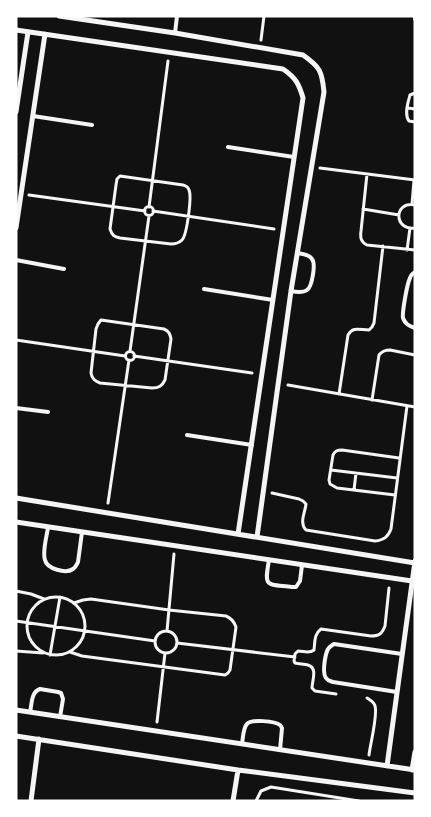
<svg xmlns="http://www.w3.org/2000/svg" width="431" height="817" font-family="'Sofia Sans Condensed',sans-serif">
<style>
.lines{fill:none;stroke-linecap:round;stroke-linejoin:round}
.path{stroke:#f5f5f5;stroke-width:3}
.service{stroke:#f5f5f5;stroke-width:4}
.minor{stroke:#f5f5f5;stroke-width:5}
</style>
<rect width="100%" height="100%" fill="#111"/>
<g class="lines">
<path class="path" d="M261,40L264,16
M415,93L410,95C408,102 404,115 409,121L415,122
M408,108L415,109
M320,168L415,180
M367,174L361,231C360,238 361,242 367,245L415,250
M120,176L183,185C186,186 188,186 189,190C192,196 187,235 182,240C179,243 175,244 171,244L120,238C114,237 112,235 110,229L116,185L117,179Z
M29,195L145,211
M412,204L414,180
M415,205C393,201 394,231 415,228
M144.5 211a4.5 4.5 0 1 1 9 0a4.5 4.5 0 1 1-9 0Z
M149,207L168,61
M363,209L399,215
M153,211L274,229
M407,250L410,228
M101,320L164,329C169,331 170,334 171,339L165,380C162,386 159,388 152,388L100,383C95,381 92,379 91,373L96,329L98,324Z
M16,340L125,356
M130,351L149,216
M125.5 356a4.5 4.5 0 1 1 9 0a4.5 4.5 0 1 1-9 0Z
M134,356L252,373
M288,385L415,407
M339,394L348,335C353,326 360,330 369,330L372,327L374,323L383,246
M372,400L379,355C382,351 385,350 390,350L415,355
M331,470L397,478
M354,490L356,473
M272,493L299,499L303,501L306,504C305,513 299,523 306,530L375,541C384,540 388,537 391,529L407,406
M395,495L337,488L330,484L329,480L333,455C335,451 337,450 342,450L399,458
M108,503L129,360
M16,591L31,594L44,599
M27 626a29 29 0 1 1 58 0a29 29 0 1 1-58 0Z
M16,621L155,641
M167,631L174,554
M155 642a11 11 0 1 1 22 0a11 11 0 1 1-22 0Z
M177,643L295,657
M16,651L43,653
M70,652L82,656L225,675L228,673L230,670L236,627C234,621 231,618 226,616L169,610L91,599L83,600L74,603
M50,655L60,597
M336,694L315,691L312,688C312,681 318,668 308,665C304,664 299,664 295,663L294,661L295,654L298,651C304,651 309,654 314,650C315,642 314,634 321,629L371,636C379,636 382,634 385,626L389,588
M367,698C370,700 374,702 375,706C378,715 370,745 369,755
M157,722L165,653
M256,801L261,791L271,787L359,801"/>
<path class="service" d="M415,16V19
M175,33L177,16
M33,116L92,125
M228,147L294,157
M16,260L64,269
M415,272C411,275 411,274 410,278C407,284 402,313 403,318C405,324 409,326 415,328
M204,289L273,300
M291,291C296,292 303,293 307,290C312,287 316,264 312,259C309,254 302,254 297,253
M16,408L48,412
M187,435L252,445
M48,527C47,536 42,552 45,560C47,569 66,574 73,569C76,567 76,566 78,562L82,532
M269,560C264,588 266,584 292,587H296L300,581L302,565
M397,692L333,682C330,681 328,681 326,678C322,673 325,655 328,649C330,646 331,646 334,644L402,654
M30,712C32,704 31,692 40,689L58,692L61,693L63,699L60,717
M242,744C243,738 243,728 247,724C251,719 275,721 280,725C281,725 281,727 282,728L280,750"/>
<path class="minor" d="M59,16L175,33L303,55C320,67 322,71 324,92L291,291L257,537
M16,30L283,69C296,78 299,84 303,98L238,534
M16,112L28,32
M16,228L45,34
M16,498L415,563
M16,522L412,581
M16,710L415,770
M16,736L238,770L415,793
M387,766L415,561
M412,770L415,752
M31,801L39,739
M233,801L238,770"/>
</g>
<rect width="431" height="817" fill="none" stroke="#ffffff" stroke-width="35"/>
</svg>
